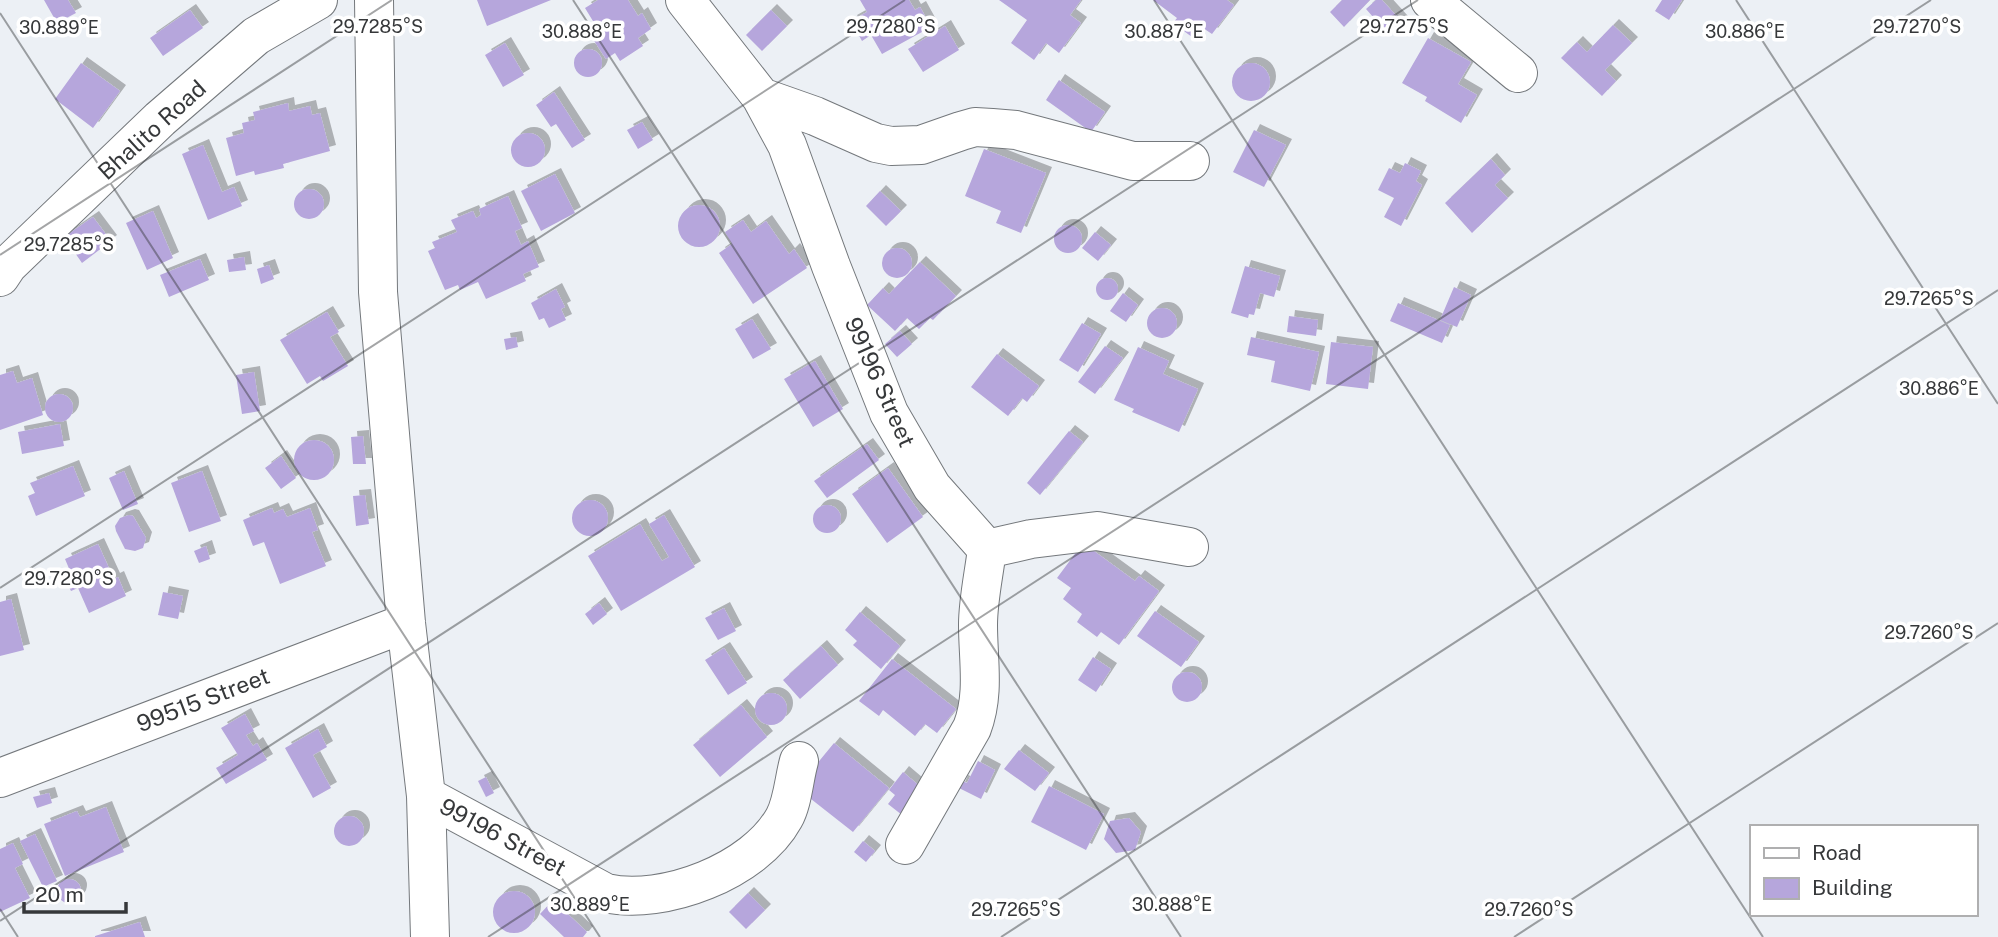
<svg xmlns="http://www.w3.org/2000/svg" width="1998" height="937" font-family="'Public Sans',sans-serif">
<style>
.building{fill:#b6a6dc;filter:url(#shadow)}
.lines{fill:none;stroke-linecap:round;stroke-linejoin:round}
.minor-casing{stroke:#74787c;stroke-width:40}
.minor{stroke:#fff;stroke-width:38}
.ticks{fill:none;stroke:#36383a;stroke-width:2;stroke-opacity:0.45}
.labels{text-anchor:middle;stroke-width:7;stroke-linejoin:round;paint-order:stroke}
.street-label{font-size:23px;fill:#36383a;stroke:#fff}
.ticks-label{font-size:18px;text-anchor:middle;fill:#36383a;stroke:#fff;stroke-width:7;stroke-linejoin:round;paint-order:stroke}
</style>
<defs>
<filter id="shadow"><feDropShadow dx="6" dy="-6" stdDeviation="0" flood-color="#0004"/></filter>
</defs>
<rect width="100%" height="100%" fill="#ecf0f5"/>
<path class="building" d="M44,0H68L76,13L57,23Z
M477,0H551L487,26Z
M598,0H628L638,16L642,13L651,29L638,38L643,46L620,61L615,53L606,59L591,36L599,31L585,8Z
M860,0H909L915,10L920,7L931,27L882,54L871,35L862,41L851,21L867,12Z
M999,0H1081L1070,15L1081,23L1059,53L1046,43L1034,60L1011,43L1027,20Z
M1153,0H1227L1234,5L1212,34L1200,26L1192,37L1173,23L1177,18Z
M1342,0H1370L1344,27L1330,12Z
M1376,0H1382L1402,22L1388,34L1366,9Z
M1662,0H1682L1669,20L1655,11Z
M190,10L203,28L163,56L150,38Z
M771,10L787,26L762,51L746,35Z
M1613,25L1632,43L1605,70L1616,81L1602,96L1561,58L1577,42L1587,52Z
M945,26L959,50L923,72L908,49Z
M1428,38L1471,62L1458,84L1477,95L1461,123L1425,101L1427,97L1402,83Z
M505,43L524,75L503,87L485,55Z
M574 63a14 14 0 1 1 28 0a14 14 0 1 1-28 0Z
M81,63L120,91L93,128L55,99Z
M1232 82a19 19 0 1 1 38 0a19 19 0 1 1-38 0Z
M1059,80L1105,112L1091,132L1046,100Z
M554,92L585,140L572,148L556,124L551,127L536,105Z
M288,103L289,111L310,106L312,115L320,113L330,151L283,164L284,168L255,175L254,171L236,176L226,138L244,133L242,123L255,120L253,112Z
M642,122L653,140L638,149L627,130Z
M1254,130L1286,145L1264,187L1233,172Z
M511 150a17 17 0 1 1 34 0a17 17 0 1 1-34 0Z
M203,145L222,192L234,187L242,206L208,220L182,154Z
M984,149L1046,173L1021,233L996,223L1001,211L965,196Z
M1491,159L1505,175L1495,185L1508,198L1472,233L1445,203Z
M1405,163L1421,171L1416,181L1422,185L1401,226L1384,217L1394,198L1378,190L1389,168L1400,173Z
M555,174L575,213L541,231L521,191Z
M294 204a15 15 0 1 1 30 0a15 15 0 1 1-30 0Z
M880,191L901,211L886,226L866,206Z
M508,196L522,228L515,231L521,245L528,241L539,267L523,274L526,281L486,299L478,282L460,290L458,285L445,290L428,251L435,248L432,242L457,232L451,220L473,211L476,218L481,215L479,209Z
M678 226a21 21 0 1 1 42 0a21 21 0 1 1-42 0Z
M153,211L173,258L147,270L126,223Z
M93,217L111,241L82,263L64,237Z
M743,220L751,232L766,221L789,254L794,249L807,268L753,304L719,253L732,244L725,232Z
M1054 239a14 14 0 1 1 28 0a14 14 0 1 1-28 0Z
M1095,232L1111,245L1098,261L1082,248Z
M882 263a15 15 0 1 1 30 0a15 15 0 1 1-30 0Z
M244,257L246,270L229,272L227,260Z
M200,259L209,280L169,297L160,275Z
M920,262L956,296L933,320L930,318L919,329L907,318L895,331L867,305L883,288L889,294Z
M269,265L274,279L261,284L257,269Z
M1245,266L1280,276L1274,297L1260,293L1254,315L1249,314L1248,318L1231,313Z
M1096 289a11 11 0 1 1 22 0a11 11 0 1 1-22 0Z
M1454,287L1471,295L1457,327L1440,320Z
M556,289L565,307L561,309L566,320L549,328L544,318L539,320L531,303Z
M1123,293L1138,305L1126,322L1110,311Z
M1398,303L1450,325L1442,343L1390,321Z
M1147 323a15 15 0 1 1 30 0a15 15 0 1 1-30 0Z
M327,312L339,332L330,337L348,366L323,381L320,376L307,384L280,340Z
M1289,316L1318,320L1316,336L1287,332Z
M752,319L771,349L753,359L735,329Z
M1082,323L1101,334L1078,372L1059,360Z
M900,331L912,344L897,357L885,344Z
M516,337L518,347L506,350L504,339Z
M1251,337L1319,352L1310,391L1271,382L1275,361L1247,355Z
M1331,342L1373,347L1368,389L1326,384Z
M1105,346L1123,358L1095,394L1078,382Z
M1138,347L1169,361L1163,374L1198,389L1179,432L1132,412L1134,409L1114,400Z
M997,354L1039,386L1027,402L1022,398L1008,416L971,387Z
M815,361L843,409L813,427L784,379Z
M13,371L17,383L32,378L43,415L0,430V375Z
M254,372L260,411L242,414L236,375Z
M45 408a14 14 0 1 1 28 0a14 14 0 1 1-28 0Z
M60,424L64,446L22,454L18,432Z
M1069,431L1083,442L1040,495L1027,483Z
M363,436L366,464H353L351,437Z
M294 460a20 20 0 1 1 40 0a20 20 0 1 1-40 0Z
M867,444L879,460L827,498L814,481Z
M281,456L296,478L281,489L265,468Z
M73,466L85,496L36,516L28,496L35,493L30,483Z
M888,468L923,517L887,543L852,494Z
M124,471L138,504L123,510L109,478Z
M202,471L221,521L189,532L171,483Z
M365,495L369,524L356,526L353,496Z
M572 518a18 18 0 1 1 36 0a18 18 0 1 1-36 0Z
M813 519a14 14 0 1 1 28 0a14 14 0 1 1-28 0Z
M272,508L274,513L283,509L287,517L310,508L318,530L312,532L326,566L280,584L264,542L253,546L243,520Z
M129,515L133,516L146,538L143,548L135,551L125,549L116,531L115,526L120,518Z
M664,515L695,567L621,611L588,556L640,524L662,561L669,557L649,524Z
M1083,543L1135,581L1139,576L1159,591L1119,645L1101,632L1097,637L1077,622L1082,614L1063,599L1071,588L1057,578Z
M98,544L114,579L118,577L126,596L89,613L78,588L71,591L66,581L73,578L65,559Z
M206,546L210,559L199,563L194,551Z
M163,592L183,596L178,619L158,615Z
M11,599L24,650L0,656V602Z
M599,603L607,614L593,625L585,614Z
M724,608L736,631L718,640L705,618Z
M1155,611L1199,642L1181,667L1137,636Z
M860,612L900,646L881,669L853,645L857,641L845,630Z
M821,646L838,665L800,699L783,680Z
M724,648L747,683L728,695L705,660Z
M1093,657L1111,669L1096,692L1078,680Z
M892,659L956,709L937,733L925,724L915,736L883,710L879,716L859,701Z
M1172 687a15 15 0 1 1 30 0a15 15 0 1 1-30 0Z
M755 709a16 16 0 1 1 32 0a16 16 0 1 1-32 0Z
M741,705L767,737L720,777L693,745Z
M245,714L254,731L246,735L253,746L257,743L267,760L226,784L216,768L238,755L221,728Z
M318,729L327,747L313,755L331,788L313,798L285,748Z
M834,743L889,788L853,832L797,788Z
M1019,750L1049,773L1035,791L1004,769Z
M978,761L995,770L981,799L959,788L962,781L967,783Z
M903,772L923,789L902,815L888,804L895,795L889,790Z
M486,777L494,793L486,797L478,781Z
M1049,786L1104,814L1086,850L1031,822Z
M49,793L52,803L37,808L33,797Z
M106,807L124,852L65,876L44,824L77,811L80,817Z
M334 831a15 15 0 1 1 30 0a15 15 0 1 1-30 0Z
M1129,818L1141,832L1135,850L1116,853L1104,839L1110,821Z
M35,834L57,881L43,887L20,841Z
M863,841L875,851L866,862L854,852Z
M13,843L23,864L15,868L30,898L0,912V849Z
M57 891a12 12 0 1 1 24 0a12 12 0 1 1-24 0Z
M493 912a21 21 0 1 1 42 0a21 21 0 1 1-42 0Z
M748,893L765,910L746,929L729,912Z
M553,900L587,932L583,937H564L540,914Z
M140,922L145,937H95V936Z"/>
<g class="lines">
<g class="minor-casing">
<path id="minor" d="M374,0L378,292L406,623L426,796L430,937
M685,0L761,97L787,145L831,266L889,413L932,487L987,549C984,574 978,600 978,625C978,660 985,694 972,728L905,845
M1430,0L1518,73
M761,97L815,116L876,143L891,146L921,145L961,131L975,127L992,128L1016,130L1133,161H1190
M0,277L8,265L160,119L256,36L318,0
M987,549L1031,539L1097,531L1189,547
M0,778L406,623
M426,796L606,893C663,906 755,871 784,818C793,802 794,778 799,761"/>
</g>
<use href="#minor" class="minor"/>
</g>
<path class="ticks" d="M573,0L1181,937M1154,0L1763,937M1736,0L1998,404M0,13L600,937M0,255L392,0M0,588L905,0M0,909L18,937M0,921L1418,0M488,937L1931,0M1001,937L1998,290M1514,937L1998,623"/>
<g class="labels">
<g class="street-label">
<text transform="translate(152 130) rotate(-42)" y="8">Bhalito Road</text>
<text transform="translate(880 382) rotate(66)" y="8">99196 Street</text>
<text transform="translate(203 700) rotate(-21)" y="8">99515 Street</text>
<text transform="translate(503 837) rotate(28)" y="8">99196 Street</text>
</g>
</g>
<g class="ticks-label">
<text x="891" y="33">29.7280°S</text>
<text x="1917" y="33">29.7270°S</text>
<text x="378" y="33">29.7285°S</text>
<text x="1404" y="33">29.7275°S</text>
<text x="59" y="34">30.889°E</text>
<text x="582" y="38">30.888°E</text>
<text x="1164" y="38">30.887°E</text>
<text x="1745" y="38">30.886°E</text>
<text x="69" y="251">29.7285°S</text>
<text x="1929" y="305">29.7265°S</text>
<text x="1939" y="395">30.886°E</text>
<text x="69" y="585">29.7280°S</text>
<text x="1929" y="639">29.7260°S</text>
<text x="590" y="911">30.889°E</text>
<text x="1172" y="911">30.888°E</text>
<text x="1016" y="916">29.7265°S</text>
<text x="1529" y="916">29.7260°S</text>
</g>
<rect x="1750" y="825" width="228" height="91" fill="#ffffff" stroke="#afafb0" stroke-width="2"/>
<rect x="1764" y="848" width="35" height="10" fill="#ffffff" stroke="#afafb0" stroke-width="2"/>
<text x="1812" y="860" font-size="21" fill="#36383a">Road</text>
<rect x="1764" y="878" width="35" height="21" fill="#b6a6dc" stroke="#afafb0" stroke-width="2"/>
<text x="1812" y="895" font-size="21" fill="#36383a">Building</text>
<path d="M24 902v10h102v-10" fill="none" stroke="#36383a" stroke-width="3.5"/>
<text x="35" y="902" font-size="21" fill="#36383a" stroke="#ffffff" stroke-width="5" paint-order="stroke">20 m</text>
</svg>
